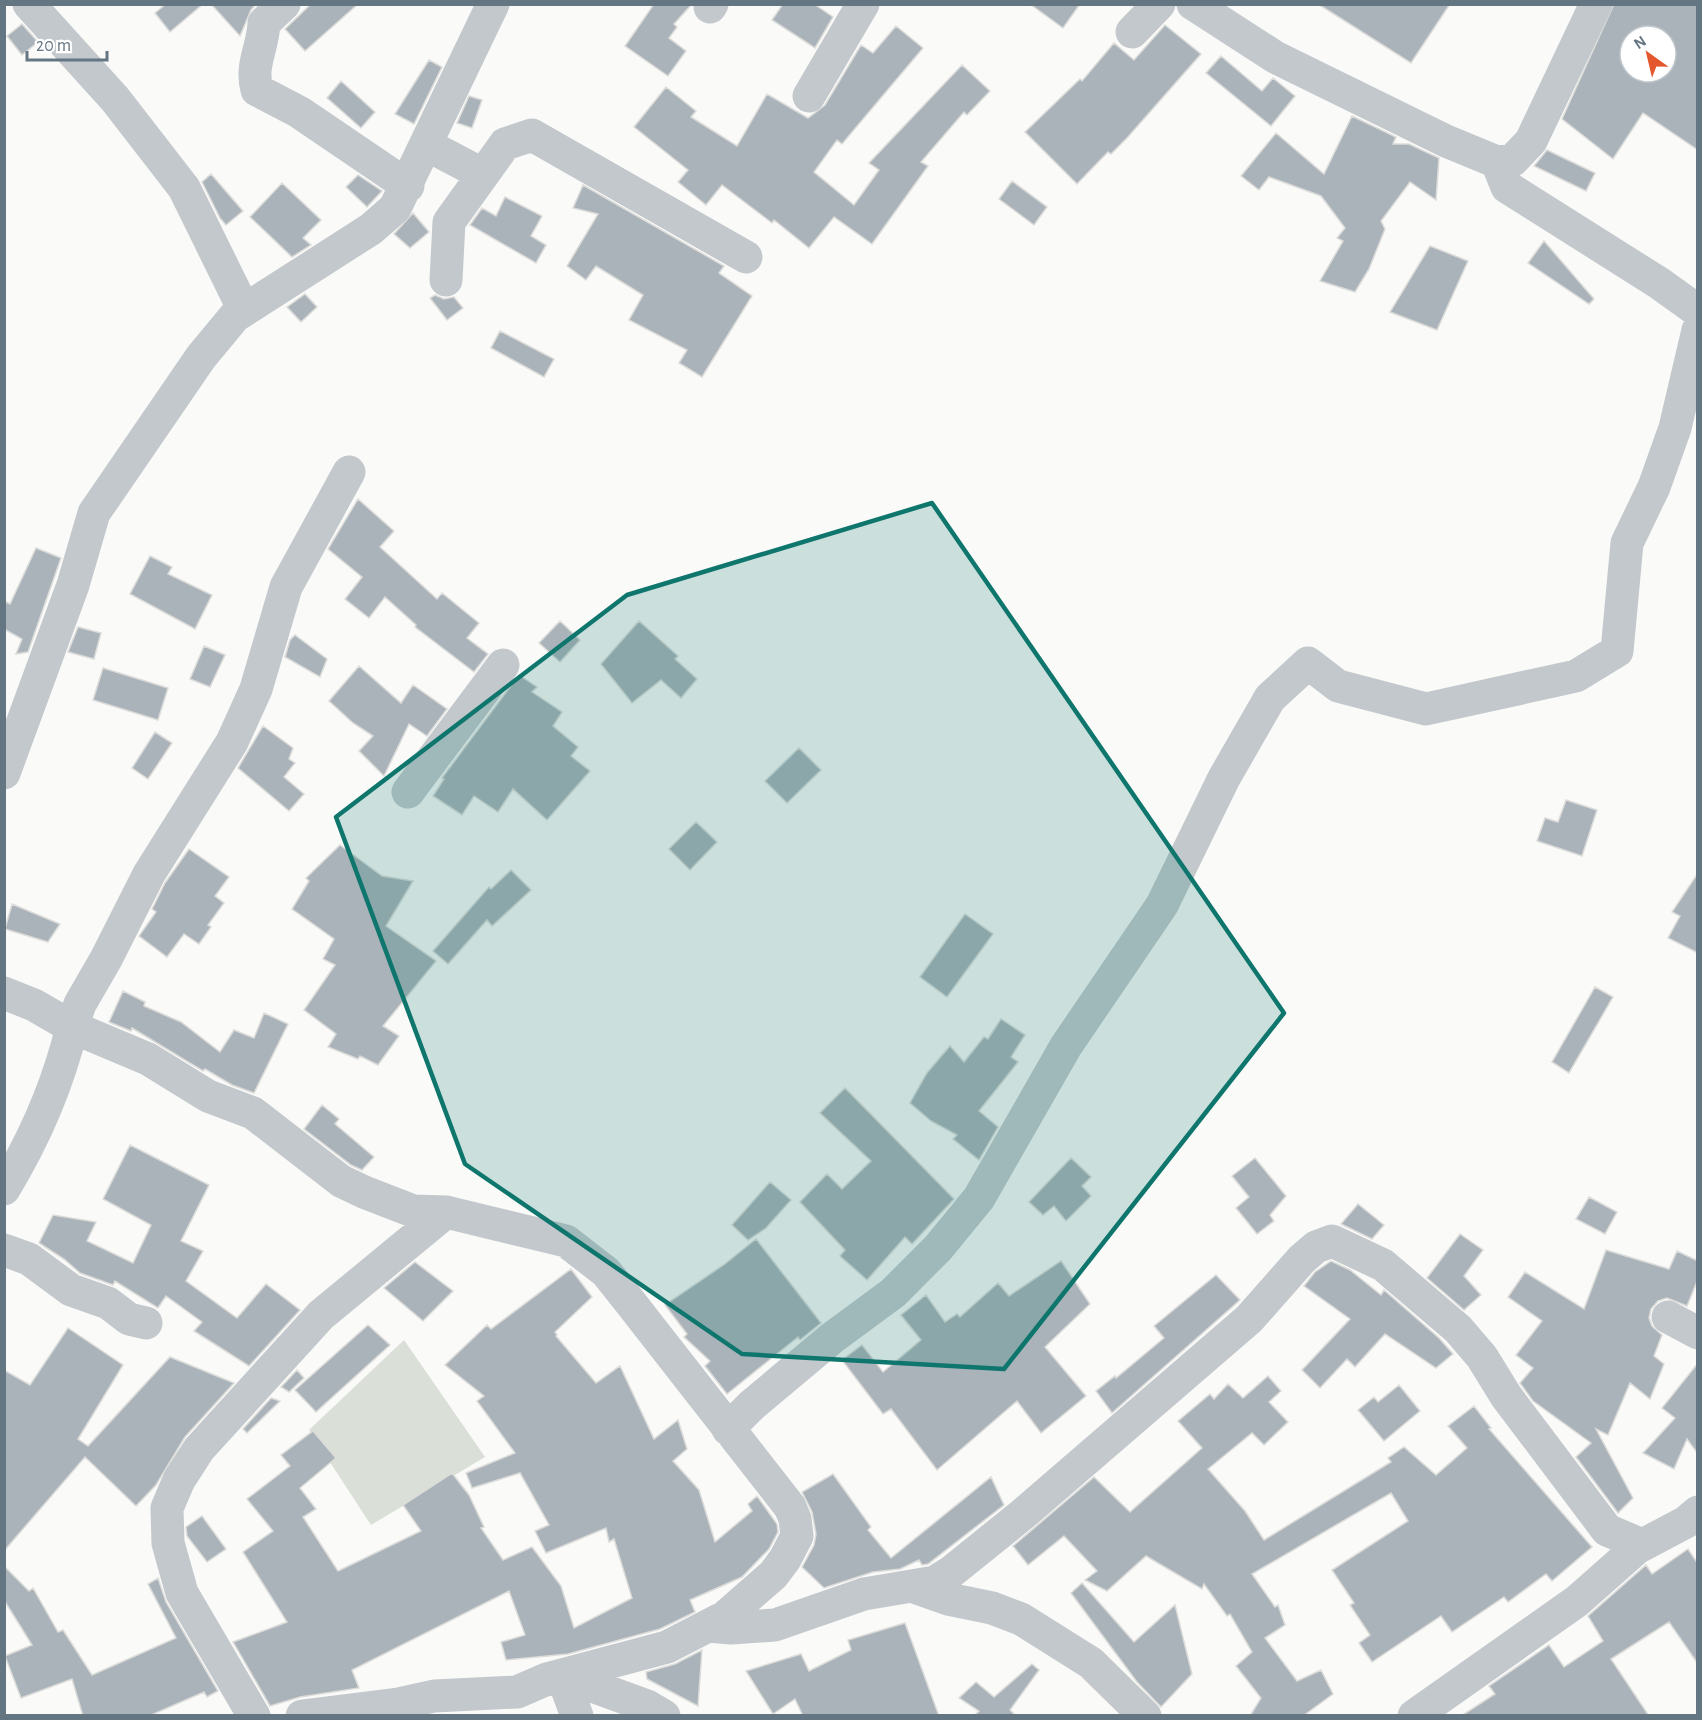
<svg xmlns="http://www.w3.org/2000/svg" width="1702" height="1720" font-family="'Alegreya Sans',sans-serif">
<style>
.green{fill:#dadfd7}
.building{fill:#aab3b9;stroke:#dcdcda;stroke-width:1.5;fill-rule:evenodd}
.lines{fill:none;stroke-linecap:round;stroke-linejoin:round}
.minor{stroke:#c3c8cc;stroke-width:33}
.marked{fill:#0f766e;fill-opacity:0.2;stroke:#0f766e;stroke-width:4.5;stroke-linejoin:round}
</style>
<rect width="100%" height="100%" fill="#fafaf8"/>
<path class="green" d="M404,1340L485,1457L371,1525L309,1430Z"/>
<path class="building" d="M166,4H203L170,32L155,13Z
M211,4H256L251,10L240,36Z
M311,4H358L305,51L285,29Z
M654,4H692L674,24L677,27L669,38L686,51L668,76L625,46Z
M783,4H814L833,17L815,48L772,20Z
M1030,4H1080L1063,28Z
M1318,4H1450L1411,63Z
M1614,4H1698V150L1643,113L1613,159L1562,119ZM1630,36H1666V72H1630Z
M22,24L38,42L22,55L7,36Z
M1165,25L1201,54L1127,138L1111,154L1108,152L1077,184L1025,132L1080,79L1082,81L1114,43L1134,60Z
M896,26L923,48L842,144L837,140L814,172L854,205L879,170L869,163L962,65L990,91L967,115L964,112L921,162L928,166L872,244L834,217L809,248L774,220L772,223L722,185L706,205L678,182L688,170L634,127L666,87L696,111L691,117L737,146L767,94L808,118L825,105L861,45L873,53Z
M1221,56L1262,91L1273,78L1295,96L1271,126L1206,73Z
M429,60L442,67L414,124L395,114Z
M341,81L375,112L361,128L327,98Z
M469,96L482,100L472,128L457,123Z
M1352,116L1396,137L1393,144H1409L1439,158L1436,200L1410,182L1381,221L1385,229L1369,269L1355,292L1320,281L1343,241L1337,238L1345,228L1321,196L1269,177L1259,190L1241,176L1276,133L1324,174Z
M1547,150L1595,173L1586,191L1534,166Z
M211,174L243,211L226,225L220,218L202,182Z
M358,175L382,191L367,207L346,187Z
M1012,181L1047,207L1034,225L999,199Z
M282,183L321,220L303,238L311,245L292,257L250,217Z
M583,185L724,266L719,273L752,296L702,377L679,363L687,350L629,320L643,295L596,266L586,280L567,266L598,214L573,208Z
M505,197L542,216L531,236L546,245L536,263L470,225L482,208L496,216Z
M413,213L429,232L410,248L394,234Z
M1544,241L1594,299L1589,304L1528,263Z
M1430,246L1468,261L1437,330L1390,312Z
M305,294L317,307L301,322L287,307Z
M435,295L444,299L454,297L463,308L447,320L430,298Z
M500,331L554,359L544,377L491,348Z
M358,499L394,531L380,547L437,599L442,593L479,623L467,638L488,654L474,672L415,627L416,625L385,597L369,618L345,599L362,577L328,549Z
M36,548L61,558L28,652L16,654L22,639L4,629V601L10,604Z
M150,556L172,567L168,574L212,595L195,629L130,594Z
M560,621L580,640L560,662L539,643Z
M639,621L678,656L675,659L697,679L681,698L661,680L632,703L601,664Z
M78,627L101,633L94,659L68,652Z
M295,635L327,659L320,677L285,657L290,640Z
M204,646L225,655L210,687L190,679Z
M359,666L401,703L413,685L447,709L427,736L409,724L384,776L359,751L373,736L353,723L329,701Z
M103,668L168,688L158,720L93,700Z
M519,675L537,687L532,692L562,712L553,726L578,747L571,756L590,771L547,820L513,789L498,812L474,796L462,815L433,796L444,779L442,778Z
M263,726L293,748L289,759L295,763L284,777L304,794L289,811L238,768Z
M155,732L172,743L148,779L132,768Z
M799,748L821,770L787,803L765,781Z
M1566,800L1597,810L1582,856L1537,841L1545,818L1558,822Z
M696,822L717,842L690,870L669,849Z
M340,845L382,876L413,881L386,926L436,961L383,1026L399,1036L378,1065L360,1056L358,1059L328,1047L336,1034L304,1010L335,965L323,959L334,939L292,909L309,881L306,878Z
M189,849L229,877L215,896L224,903L208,925L211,927L199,944L184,934L167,957L139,936L156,912L152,909L165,883Z
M511,870L531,890L492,926L487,920L448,964L433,951L489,887L491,889Z
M1698,873V953L1668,938L1680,916L1672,912Z
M12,904L60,924L48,942L5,929Z
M965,914L993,934L947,997L920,977Z
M1595,987L1613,997L1569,1073L1552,1062Z
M123,991L145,1002L144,1006L181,1022L220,1052L234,1030L254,1038L264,1013L288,1024L254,1093L232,1085L205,1069L203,1071L132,1028L131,1031L109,1022Z
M1001,1019L1025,1035L1011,1057L1018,1062L979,1111L998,1127L979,1160L953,1139L957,1135L931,1121L910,1103L927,1073L950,1046L964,1062L984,1037L988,1039Z
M845,1088L954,1199L912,1244L905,1237L867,1280L840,1256L845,1250L800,1202L827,1174L842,1189L871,1161L820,1113Z
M322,1105L339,1119L335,1124L374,1157L362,1170L351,1165L304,1129Z
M130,1145L209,1185L181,1241L203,1251L186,1281L237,1318L266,1284L300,1310L249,1366L194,1331L202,1322L166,1296L158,1308L115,1281L113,1285L80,1273L64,1259L39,1243L53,1215L96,1222L87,1241L133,1263L151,1225L103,1199Z
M1071,1158L1091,1177L1082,1186L1091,1196L1066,1221L1054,1206L1043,1215L1029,1202Z
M1255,1158L1286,1196L1270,1215L1274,1221L1257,1234L1236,1208L1249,1197L1232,1176Z
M770,1182L791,1200L766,1228L748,1240L732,1225Z
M1589,1197L1617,1212L1605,1234L1576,1219Z
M1358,1204L1384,1225L1372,1239L1341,1224Z
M1460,1234L1483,1250L1464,1276L1481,1295L1464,1310L1427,1278Z
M756,1239L821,1323L800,1340L798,1337L727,1394L705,1366L710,1361L684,1337L687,1334L665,1305L725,1264Z
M1606,1250L1669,1269L1677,1251L1698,1261V1279L1687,1306L1667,1298L1658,1301L1651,1309L1649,1318L1652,1326L1662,1335L1654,1356L1664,1364L1650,1399L1630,1383L1608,1435L1596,1429L1633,1498L1618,1513L1576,1457L1591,1443L1533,1401L1520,1383L1533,1368L1516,1355L1542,1321L1508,1297L1525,1272L1584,1309Z
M1061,1261L1090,1304L1045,1347L1086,1396L1041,1433L1017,1401L937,1470L891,1409L883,1414L842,1360L862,1345L883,1372L921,1340L901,1315L926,1295L945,1322L957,1314L960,1317L998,1283L1009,1296Z
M1331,1261L1350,1270L1381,1295L1384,1290L1439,1338L1453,1354L1436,1368L1385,1334L1355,1367L1347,1359L1320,1388L1302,1370L1350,1319L1304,1286L1315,1272Z
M415,1262L453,1291L423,1321L384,1288Z
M571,1269L592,1297L555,1332L557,1335L556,1336L596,1383L620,1366L654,1439L678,1420L687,1449L673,1461L699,1490L715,1542L752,1511L748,1504L757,1496L777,1524L778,1532L769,1549L742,1577L690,1600L695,1612L660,1629L568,1654L506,1660L501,1642L525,1635L509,1591L352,1670L359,1688L300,1697L270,1706L233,1642L287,1622L243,1552L273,1531L247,1499L290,1466L281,1455L313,1431L336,1458L300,1488L316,1509L303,1517L338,1571L421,1531L403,1505L452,1473L469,1495L484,1527L481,1528L503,1560L532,1547L561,1586L574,1628L632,1598L614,1539L609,1542L606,1528L546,1553L535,1531L549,1525L520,1473L472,1488L466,1473L515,1453L477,1401L484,1396L445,1365L487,1325L491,1329Z
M1216,1275L1240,1300L1112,1413L1096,1391L1115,1376L1116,1378L1164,1338L1154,1326Z
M368,1325L390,1345L316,1412L295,1390Z
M68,1328L123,1365L78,1439L88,1446L170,1357L234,1383L185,1437L156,1485L136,1506L85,1457L4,1551V1370L30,1385Z
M1698,1363V1454L1687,1439L1674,1469L1643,1453L1675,1418L1662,1408Z
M297,1370L304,1378L289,1392L281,1387Z
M1268,1376L1281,1391L1269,1402L1288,1422L1264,1445L1252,1433L1208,1469L1245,1511L1264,1540L1391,1462L1388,1458L1404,1447L1436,1475L1467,1448L1448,1426L1474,1406L1491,1428L1489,1429L1592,1547L1552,1581L1546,1574L1508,1602L1504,1597L1452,1632L1441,1616L1372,1662L1359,1643L1370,1635L1350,1605L1354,1603L1332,1570L1408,1521L1391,1493L1252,1574L1275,1607L1278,1605L1285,1625L1265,1638L1297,1681L1321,1670L1333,1694L1303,1716H1250L1261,1698L1236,1666L1252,1652L1230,1614L1227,1616L1204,1584L1202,1589L1146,1556L1107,1591L1085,1580L1097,1571L1064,1536L1028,1565L1013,1546L1094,1477L1130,1512L1202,1448L1178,1421L1210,1394L1214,1399L1228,1384L1243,1398Z
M1399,1385L1420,1411L1384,1441L1358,1410L1374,1397L1378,1402Z
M271,1398L280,1401L247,1433L243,1429Z
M833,1474L871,1527L868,1530L891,1558L991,1477L1004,1505L928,1564L922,1565L919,1560L900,1569L873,1572L824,1588L802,1567L814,1545L816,1534L812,1512L802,1492Z
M202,1516L226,1549L207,1562L187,1536L186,1527Z
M1688,1549L1698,1564V1664L1669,1622L1611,1659L1649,1716H1461L1495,1694L1489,1686L1549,1645L1564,1667L1603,1641L1588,1616L1646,1565L1652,1574Z
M4,1566L29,1591L33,1588L58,1632L63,1630L92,1675L176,1638L148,1584L158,1578L166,1602L218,1691L207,1697L204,1692L149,1716H83L72,1679L21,1698L5,1656L32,1645L4,1600Z
M1082,1583L1134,1642L1175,1605L1192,1674L1161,1707L1137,1682L1071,1593Z
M905,1623L939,1716H803L795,1699L773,1714L746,1671L801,1654L809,1671L851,1650L848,1640Z
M702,1650L698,1706L647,1679L646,1672L675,1664Z
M1032,1664L1039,1670L1010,1710L1016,1716H974L979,1711L959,1698L976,1682L994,1697Z"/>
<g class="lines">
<path class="minor" d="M29,4L115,99L184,188L244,310
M284,4L264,23C263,48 250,65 257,90L299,112L408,186
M1193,4L1275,57L1446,141L1497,162L1513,160L1531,141L1596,4
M710,7L712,4
M1132,32L1159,4
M809,96L863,4
M427,145L482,174
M1497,162L1507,187L1659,283L1698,311
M446,280L449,222L505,144L532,135L746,257
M4,773L73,585L94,513L201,357L235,316L371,229L395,208L493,4
M408,792L503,665
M4,993L34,1005L72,1027C58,1085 35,1138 4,1189
M4,1250L29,1259L71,1290L108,1303L129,1319L146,1323
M1668,1317L1698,1333
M728,1429L752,1405L832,1338L893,1293L938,1248L979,1198L1066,1046L1162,905L1224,778L1270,698L1308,663L1338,686L1426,709L1576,676L1617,651L1627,543L1654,487L1675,428L1698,330
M914,1587L948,1599L992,1608L1021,1619L1091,1663L1145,1716
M708,1626L731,1628L775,1625L864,1594L935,1582L951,1572L1023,1514L1249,1319L1302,1259L1316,1247L1332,1241L1383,1265L1458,1329L1482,1357L1506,1396L1607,1530L1642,1545
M562,1675L647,1706L664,1716
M562,1675L577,1716
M254,1716L182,1593L168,1543L167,1508L179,1480L199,1449L321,1315L446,1212
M302,1716L398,1704L434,1696L517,1692L547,1679L667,1647L725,1617L773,1575L785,1559L797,1536L795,1519L790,1507L630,1302L606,1272L566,1241L446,1212L413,1211L364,1192L341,1181L253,1113L208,1096L148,1059L72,1027L80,1004L106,959L149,874L232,742L256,689L286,587L349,472
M1414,1716L1577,1601L1637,1548L1686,1522L1698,1512"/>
</g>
<path class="marked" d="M932,503L1284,1013L1004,1369L742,1354L465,1164L336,817L627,595Z"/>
<rect width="1702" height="1720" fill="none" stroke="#657683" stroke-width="12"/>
<g transform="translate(1648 54) rotate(326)"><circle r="28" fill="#ffffff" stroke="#c1c8cd" stroke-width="1.5"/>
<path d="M0-4.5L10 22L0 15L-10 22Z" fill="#e4572e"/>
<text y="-9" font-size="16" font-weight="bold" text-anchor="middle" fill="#657683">N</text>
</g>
<path d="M27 51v9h80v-9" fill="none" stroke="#657683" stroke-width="3"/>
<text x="36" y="51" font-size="18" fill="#657683" stroke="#ffffff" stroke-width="4.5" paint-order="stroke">20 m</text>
</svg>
